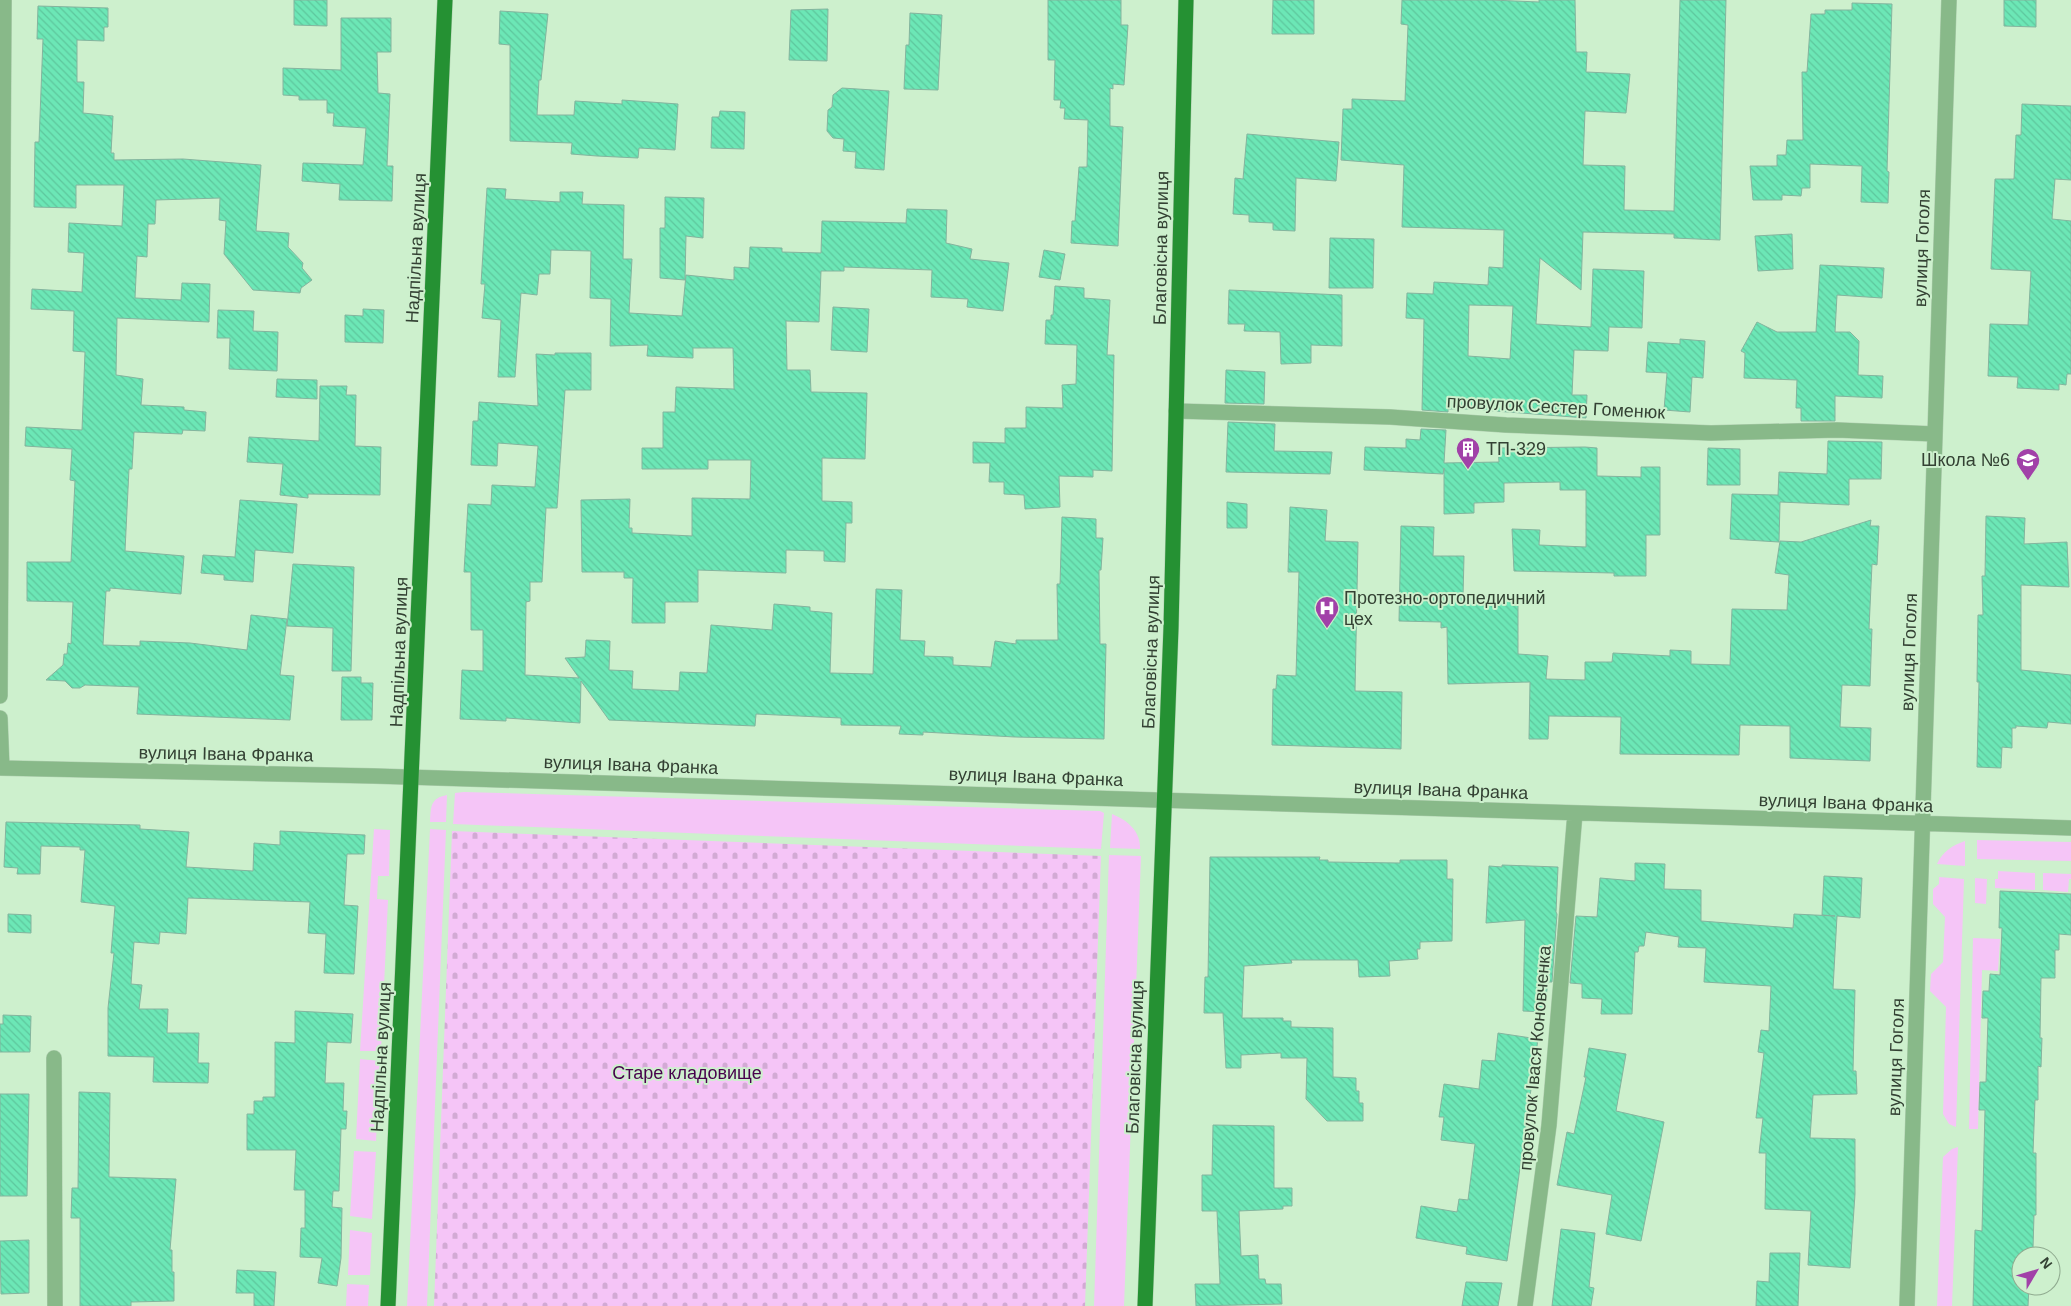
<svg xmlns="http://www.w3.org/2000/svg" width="2071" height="1306" font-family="Helvetica,sans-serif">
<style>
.grass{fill:#f5c5f7}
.cemetery{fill:url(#cemetery-stones)}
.building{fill:url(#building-back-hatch);stroke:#84b49e;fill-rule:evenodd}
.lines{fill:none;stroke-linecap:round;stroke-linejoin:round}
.minor-casing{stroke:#aecdae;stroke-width:16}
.major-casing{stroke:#aecdae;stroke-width:16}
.minor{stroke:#88b989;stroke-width:15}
.major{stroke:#259133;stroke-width:15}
.labels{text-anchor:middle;stroke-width:4;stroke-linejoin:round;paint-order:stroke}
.street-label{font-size:18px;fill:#334133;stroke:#cdf0cd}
.poi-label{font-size:18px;fill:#334133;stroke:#cdf0cd;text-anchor:start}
.park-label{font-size:18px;fill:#47024c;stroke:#cdf0cd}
</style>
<defs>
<pattern id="cemetery-stones" width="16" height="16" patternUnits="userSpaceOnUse" patternTransform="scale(1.25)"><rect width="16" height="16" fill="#f5c5f7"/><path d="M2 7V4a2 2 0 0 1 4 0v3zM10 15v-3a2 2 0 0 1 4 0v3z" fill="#d2aad4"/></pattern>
<pattern id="building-back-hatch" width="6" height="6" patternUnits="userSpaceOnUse" patternTransform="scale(1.25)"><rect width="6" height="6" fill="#6ce7b6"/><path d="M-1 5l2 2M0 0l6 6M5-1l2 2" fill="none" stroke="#5ec79d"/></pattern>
</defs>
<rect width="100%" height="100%" fill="#cdf0cd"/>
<path class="grass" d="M464,792L1100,811L1104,813L1101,849L453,824L455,793Z
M447,795L446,822H430C431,807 430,798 447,795Z
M1112,814C1127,820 1141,831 1140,849L1110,848Z
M374,829L390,830L389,876H378L377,899L388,900L381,1051H360Z
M430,829L446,830L427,1306H407Z
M1977,840L2071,842V861L1977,859Z
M1965,841V866L1937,864C1942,852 1953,845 1965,841Z
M1109,855L1141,856L1124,1306H1094Z
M1998,871L2035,873V890L1995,888V879H1998Z
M2043,873L2071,874V879H2069L2068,892L2043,890Z
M1939,877L1964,879L1956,1127L1949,1124L1943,1114L1946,1007L1930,991L1931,974L1943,962L1945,917L1933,904V889L1939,884Z
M1975,878L1987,879L1986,904L1975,903Z
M1973,938L2000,939L1998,971L1982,970L1978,1129H1969Z
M360,1059L380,1061L376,1141L356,1139Z
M1958,1147L1952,1306H1937L1943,1157L1952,1149Z
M354,1151L376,1152L372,1219L350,1216Z
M350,1230L372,1233L370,1275H348Z
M347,1284L369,1285L368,1306H346Z"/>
<path class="cemetery" d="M452,831L1101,856L1085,1306H434Z"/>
<path class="building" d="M294,0H327V26L294,25Z
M1048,0H1121V25H1128L1124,85L1113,84V89L1110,88V126L1123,127L1118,246L1071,243L1072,221H1075L1079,167H1087L1088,120L1064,119L1065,108H1060L1061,100H1054L1055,60H1048Z
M1273,0H1314V34H1272Z
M1402,0H1491L1539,2V0H1575L1576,52H1587L1586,72L1630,74L1626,113L1585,111L1583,165L1625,166L1624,210L1674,211L1680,0H1726L1720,240L1674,238V234L1583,232L1581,290L1540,258L1536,324L1591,327L1593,269L1644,271L1642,328L1609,327L1608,351L1574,350L1572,395H1587L1586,418L1469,409H1448V412L1422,410L1424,319L1406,318L1407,293L1433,294L1434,282L1488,285L1489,267L1503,268L1504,230L1402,227L1404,165L1341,160L1343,109H1352V99L1405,101L1408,25L1401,24ZM1469,305L1513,306L1510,359L1468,356Z
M2004,0H2036V27L2004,26Z
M1852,3L1892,4L1887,171L1889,172L1888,203L1861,202L1862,166L1810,164V188H1802L1801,196L1782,195V200H1753L1750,166H1777V155H1786L1787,140H1803L1802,72H1807L1811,14H1825V10H1852Z
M38,6L108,8V27H104V41L77,40V82H84L83,113L113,116L111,153H114V160L183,159L261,165L256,231L289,233L288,247L303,263L302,268L312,280L301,288L300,293L253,290L224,254L226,221L219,220L220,198L156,200L155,224H148L147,257L137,256L135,298L181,300L182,283L210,284L209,322L117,318L116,375L143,379L141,405L184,407V410L206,412L205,431L183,430L182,434L134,432L132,469H129L125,551L184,556L181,594L110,588V591H106L103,645L140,646V641L190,643L247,650L251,615L287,619L280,675L294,676L290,720L137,714L139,687L85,685L80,688H72L65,681L46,680L63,665L64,654H67L68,643L71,644L73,602L27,601V562H71L75,481L70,480L72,449L25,446L26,427L82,430L85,352L73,351L74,311L31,309L32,289L82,292L84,253L68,252L69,223L122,226L124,185H76V208L34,207L35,142H39L43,39H37Z
M828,9L827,61L789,60L791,10Z
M500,11L548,14L541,80H539L537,115H574L575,101L622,104V100L678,104L675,150L639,148L638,158L597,156L571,154L572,143L510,141V45L499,44Z
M910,13L942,15L938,90L904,89L906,45H909Z
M341,18H391V52H377L378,93L390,94L387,166H393L392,201L339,200L340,184L302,181L303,163L363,165L366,128L333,126L334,113H327V100H299V96L283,95V68L341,70Z
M842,88L889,91L884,170L855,168L856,152L843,151L844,139L833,138L827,131L828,110L832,107L833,95Z
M2022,104L2071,106V180L2055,179L2052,219L2071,221V374H2067L2066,385L2059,384V390L2017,388L2018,377L1988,376L1990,324L2028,325L2031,271L1991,269L1995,179H2014L2016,135H2021Z
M720,111L745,112L744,149L711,148L712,117H719Z
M1247,134L1339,142L1336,181L1296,178L1295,231L1273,230V223L1249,222V215L1233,214L1235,178L1243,179Z
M487,188L506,189L505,199L560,202V192H583L582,204L624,205L623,259H632L629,313L682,316L686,275L734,280V267L749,268L750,247L782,248V252L821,253L822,221L906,223L907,209L947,210L946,243L972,249L970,259L1009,263L1003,311L967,307L968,299L931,297L932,270L844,267V271H821L819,322L786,321L787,370H810L811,392L867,393L865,459L822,458V501L852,502V523H846L845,562L824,561V551L786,550V573L698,570V602H665V623H632L633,578H624V572H582L581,500L630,499L629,528H632V533L692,536V498L750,499L751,460H708V469H642V448H663V412H675L676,387L734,389L733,348H693V358L647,356L648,345L610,346L611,299L590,298L591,251L551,250L550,274H539L537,295L521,293L515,377H498L501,320L482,318L485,284H481Z
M665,197L704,198L703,238L686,236L685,280L660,278V228H665Z
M1792,234L1793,269L1758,271L1755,236Z
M1330,238L1374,239L1373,288H1329Z
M1044,250L1065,254L1060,280L1039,277Z
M1820,265L1884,268L1882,298L1837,295L1835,332H1850L1859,341L1858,375L1883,376L1882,398L1835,396V421H1801V408H1796L1797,380L1744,378L1745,353L1741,351L1757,322L1777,332H1816Z
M1055,286L1084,288V298L1110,300L1107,355H1114L1112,471L1093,470V477L1059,476L1060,507L1025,509L1024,495L1004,494V482H989L990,463H973V442L1005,443V428H1026V407L1063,408L1062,385L1076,384L1077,345L1045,344L1046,320H1051V315H1053Z
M1229,290L1342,295V346L1311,345V363L1281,364L1280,332L1244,331L1245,324H1228Z
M833,307L869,309L867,352L831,350Z
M363,309L384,310L383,343L345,342V315L363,316Z
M218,310L254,311L253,331L278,332L277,371L229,369L230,338H217Z
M1680,339L1705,341L1703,378L1692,377L1690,412L1664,410L1667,373L1646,372L1648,342L1680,344Z
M555,353H591V390H565L557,508H546L542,582H530V601L526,602L525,675L579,678L565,658L585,657L586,640L610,641L609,670L633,671L632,689L679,691L680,672L707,673L711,625L772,630L774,604L810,607V611L832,613L830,673L873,674L876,589L902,590L900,640L925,641L924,656L953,657V665L991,667L995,641L1016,644V640H1058L1057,584H1060L1062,517L1096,519V538H1103L1101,570H1099L1100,644H1106L1104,739L1015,737L923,732V735L899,734L901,726L841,725V718L756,714L755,726L609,720L581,681L580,723L506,718V721L460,719L462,670L483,671V630H471V572H464L468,504L491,505L492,485L535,487L538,446L498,443L497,466L471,465L473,421H478L479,402L538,406L536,354L555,355Z
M1226,370L1265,372L1264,404L1225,403Z
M277,379L317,380V399L276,397Z
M320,386H347L346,395H356L355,446L381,447L380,495L308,494V498L280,495L283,464L247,462L249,437L319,441Z
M1228,422L1275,424L1274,451L1332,452L1330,474L1226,472Z
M1421,429L1446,430L1444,463L1499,462L1498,448L1585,447L1597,448V476L1641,477V467H1660V535H1646V576H1614V573L1514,571L1512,529L1540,530L1539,545L1586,547V490H1560V482L1504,483V502L1474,503V513L1444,514V468L1443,474L1364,470L1365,447L1406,448V439L1420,440Z
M1828,441L1882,442L1881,479H1849V505L1780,502L1779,542L1730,539L1732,494L1778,495L1779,472L1827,474Z
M1708,448L1740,449V485H1707Z
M240,500L297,504L293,553L255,550L253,582L224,580V575L201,573L203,555L235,557Z
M1227,502L1247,504V528H1227Z
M1290,507L1327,510L1325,541L1358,542L1355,691L1402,692L1401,749L1272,745L1273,689H1276L1277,675L1296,676L1299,572H1288Z
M1986,516L2025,518L2024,544L2067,542L2069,587L2021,585V670L2071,675V724L2048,722L2047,728L2016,726V728H2012V748L2002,747L2001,768L1977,767L1979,682H1977L1978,615H1983L1982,576H1985Z
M1871,520L1870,526H1879L1877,565L1872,564L1869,629H1872L1870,686L1842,685L1840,727L1871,728L1870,761L1790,758V726L1740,725L1739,755L1620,754L1621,717L1549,716L1548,739H1529L1530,682L1448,684L1447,627L1441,628V622L1399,621L1401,526L1434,527L1433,556H1464L1463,597H1518V654L1548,656L1546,679L1585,680V662H1612L1613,653L1670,656V650L1691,651V664L1730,665L1732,609L1787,610L1789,575L1775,573L1780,541L1801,542Z
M293,564L354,567L351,671H332L333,628L287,626Z
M342,677H361V683H373L372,720H341Z
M6,822L140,825V829L189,832L186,867L253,871L254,843L280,845V831L365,835L364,854H347L344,905L358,906L354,974L324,973L326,934L308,933L310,902L188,898L186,934L160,932L159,944L134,942L131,984L142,985L139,1009H168L167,1033H199L198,1063H209L208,1083L153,1082L154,1057L108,1056V1008L114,953H111L115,906L81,902L85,850H80V847L41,846L40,874H17L18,868L4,867Z
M1210,857H1320L1319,860H1328V862L1400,863V860H1447V879H1453L1452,941L1420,942V949H1417L1418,959L1389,961L1390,976L1359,977L1358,960H1291L1292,963L1244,966L1242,1018H1283V1021H1291V1027L1333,1028V1077L1356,1078V1091H1359V1103H1363V1121H1327L1306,1099L1307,1058H1281V1053L1241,1055V1068H1226L1223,1013H1204L1205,977H1208Z
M1635,863L1665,864L1664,889L1701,890V921L1793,928L1794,914L1835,916L1822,915L1824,876L1862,878L1860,918L1837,916L1833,989L1855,990L1853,1071H1856L1857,1094L1813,1095L1810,1138L1855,1139V1194L1850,1268L1808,1265L1811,1211L1765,1209L1766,1153H1759L1763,1118H1756L1764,1053L1758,1052L1761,1030L1769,1031L1771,986L1704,982L1706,948L1678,947L1679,937L1646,932L1644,946H1639L1638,952H1635L1632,1014H1601L1602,999L1582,998V984L1570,983L1576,916L1597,917L1600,878L1635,881Z
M1502,865L1558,867L1556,912L1557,914L1552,982H1548L1544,1012L1523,1011L1525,920L1486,923L1489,866L1502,867Z
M2000,891L2071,894V935L2059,934V950H2055V978H2041L2040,1038H2042L2041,1067L2038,1066V1100H2035L2033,1153H2036V1215H2034L2033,1248H2030V1256H2021V1286H2029L2028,1306H1973L1975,1230L1982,1231L1985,1110H1979L1980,1082H1986L1988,1018H1982L1983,991H1989L1990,974L2000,975L2002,928H1999Z
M8,914L31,915V933L8,932Z
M295,1011L353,1014L351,1043L327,1042L325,1083H344L343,1111H347L346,1129H341L339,1191H333L332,1207L342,1208L341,1258L337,1286L318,1283L322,1258L300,1257L301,1228H305V1190H294L296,1150H247V1114H254V1101H263V1097H275V1042L295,1043Z
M3,1015L31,1016L30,1052H0V1024H3Z
M1498,1033L1538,1039L1507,1261L1466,1254L1467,1247L1416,1238L1421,1206L1457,1212L1459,1199L1468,1200L1475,1144L1441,1140L1444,1117H1439L1444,1084L1479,1089L1482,1060L1495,1061Z
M1589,1048L1626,1054L1616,1111L1664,1122L1641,1241L1606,1234L1612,1195L1557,1185L1567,1132L1574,1134L1586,1077H1584Z
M79,1092L110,1093L109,1177L176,1179L170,1250H172V1272H174V1301L131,1302V1306H80V1218H71L72,1188H78Z
M0,1094H29L27,1196H0Z
M1213,1125L1274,1126V1188H1292V1206H1283V1209L1239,1211L1241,1256L1258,1255L1259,1279H1265L1266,1284H1281L1282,1304L1196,1306L1195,1284H1220L1217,1211H1202V1175H1212Z
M1561,1229L1595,1233L1589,1287L1594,1288L1591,1306H1552Z
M29,1240V1293L1,1294L0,1241Z
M1770,1253H1800L1798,1306H1756L1757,1281L1769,1282Z
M237,1270L276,1272L274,1306H254V1293H236Z
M1466,1282L1502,1283L1498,1306H1462Z"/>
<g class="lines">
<g class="minor-casing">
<path id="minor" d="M1176,411L1390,417L1506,425L1711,433L1837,430L1935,434
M0,696L4,0
M0,718L2,768
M0,768L374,776L2071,828
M54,1058L55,1306
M1525,1306L1549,1125L1575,813
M1907,1306L1949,0"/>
</g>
<g class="major-casing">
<path id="major" d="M388,1306L445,0
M1145,1306L1171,628L1186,0"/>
</g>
<use href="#minor" class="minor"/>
<use href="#major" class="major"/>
</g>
<defs>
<g id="building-pin" transform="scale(1.25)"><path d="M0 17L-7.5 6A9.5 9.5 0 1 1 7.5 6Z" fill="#a141a8" stroke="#cdf0cd"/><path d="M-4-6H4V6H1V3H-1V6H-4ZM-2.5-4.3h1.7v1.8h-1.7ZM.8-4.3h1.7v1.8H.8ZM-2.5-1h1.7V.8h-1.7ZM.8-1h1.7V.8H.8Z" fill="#fff"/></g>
<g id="school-pin" transform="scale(1.25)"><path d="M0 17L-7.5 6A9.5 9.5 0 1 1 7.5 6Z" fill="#a141a8" stroke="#cdf0cd"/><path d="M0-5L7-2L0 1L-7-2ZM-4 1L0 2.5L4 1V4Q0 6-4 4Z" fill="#fff"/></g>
<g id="hospital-pin" transform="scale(1.25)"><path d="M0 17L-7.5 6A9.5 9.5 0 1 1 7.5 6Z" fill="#a141a8" stroke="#cdf0cd"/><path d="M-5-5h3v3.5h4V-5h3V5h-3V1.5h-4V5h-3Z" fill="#fff"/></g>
</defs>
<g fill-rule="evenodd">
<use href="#building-pin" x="1468" y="449"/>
<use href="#school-pin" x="2028" y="460"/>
<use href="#hospital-pin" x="1327" y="608"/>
</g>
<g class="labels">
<g class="street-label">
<text transform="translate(416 248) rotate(-87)" y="6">Надпільна вулиця</text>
<text transform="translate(1161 248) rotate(-89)" y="6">Благовісна вулиця</text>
<text transform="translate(1922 248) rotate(-88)" y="6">вулиця Гоголя</text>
<text transform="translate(1556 407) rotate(3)" y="6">провулок Сестер Гоменюк</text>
<text transform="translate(399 652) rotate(-88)" y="6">Надпільна вулиця</text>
<text transform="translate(1151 652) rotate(-88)" y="6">Благовісна вулиця</text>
<text transform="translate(1909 652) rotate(-88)" y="6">вулиця Гоголя</text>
<text transform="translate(226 754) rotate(1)" y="6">вулиця Івана Франка</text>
<text transform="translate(631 765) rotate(2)" y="6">вулиця Івана Франка</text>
<text transform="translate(1036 777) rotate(2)" y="6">вулиця Івана Франка</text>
<text transform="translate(1441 790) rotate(2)" y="6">вулиця Івана Франка</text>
<text transform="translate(1846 803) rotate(2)" y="6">вулиця Івана Франка</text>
<text transform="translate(381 1057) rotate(-87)" y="6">Надпільна вулиця</text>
<text transform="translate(1135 1057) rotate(-88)" y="6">Благовісна вулиця</text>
<text transform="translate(1896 1057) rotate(-88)" y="6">вулиця Гоголя</text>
<text transform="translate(1535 1058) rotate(-85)" y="6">провулок Івася Коновченка</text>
</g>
<g class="poi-label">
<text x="1486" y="455">ТП-329</text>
<text x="2010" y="466" text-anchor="end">Школа №6</text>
<text x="1344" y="604">Протезно-ортопедичний<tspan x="1344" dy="21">цех</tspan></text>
</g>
<g class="park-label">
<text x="687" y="1079">Старе кладовище</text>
</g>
</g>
<g transform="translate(2036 1271) rotate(52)"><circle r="24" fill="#cdf0cd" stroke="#8faa8f"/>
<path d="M0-4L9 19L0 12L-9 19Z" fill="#a141a8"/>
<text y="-8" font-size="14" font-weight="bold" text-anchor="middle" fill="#334133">N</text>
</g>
</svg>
